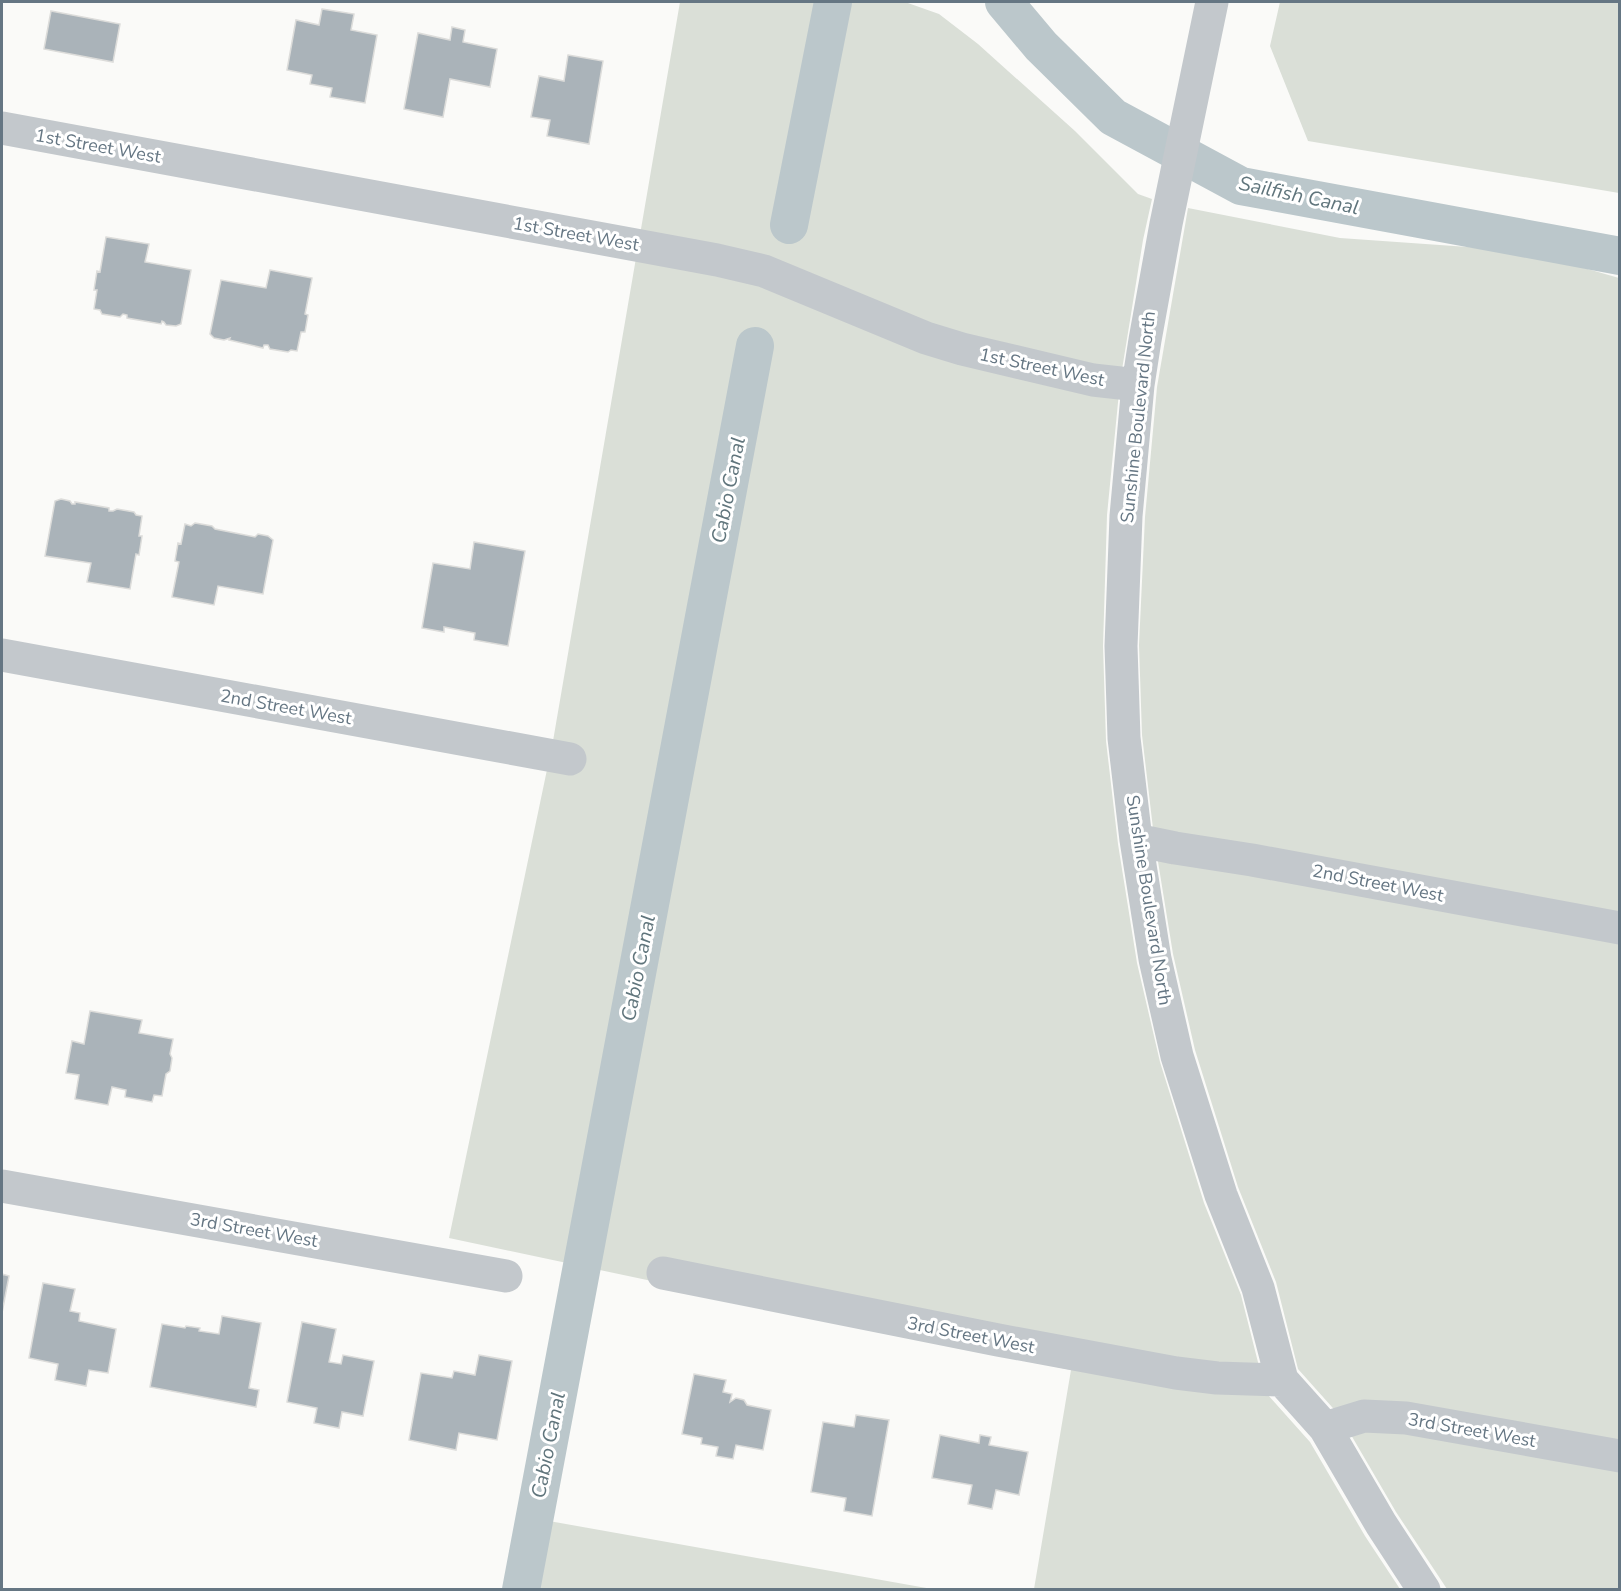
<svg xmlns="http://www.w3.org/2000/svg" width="1621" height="1591" font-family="'Nunito Sans',sans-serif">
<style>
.green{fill:#dadfd7}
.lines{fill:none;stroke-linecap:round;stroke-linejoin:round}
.canal{stroke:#bbc7cb;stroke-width:38}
.building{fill:#aab3b9;stroke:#dcdcda;stroke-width:1.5}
.minor{stroke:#c3c8cc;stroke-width:33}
.labels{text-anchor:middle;stroke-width:6;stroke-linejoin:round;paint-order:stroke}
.street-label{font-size:18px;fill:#657683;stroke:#fff}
.water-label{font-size:20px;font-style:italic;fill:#60757c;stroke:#fff}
</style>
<rect width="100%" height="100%" fill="#fafaf8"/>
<path class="green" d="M680,2H905L939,14L978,44L1075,131L1138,194L1152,199L1143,240L1120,382L1107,515L1103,646L1106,741L1118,844L1137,963L1160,1062L1204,1203L1241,1295L1264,1386L1268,1395L1310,1442L1365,1536L1400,1589H1034L1071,1370L449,1238L553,741Z
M1280,2H1619V193L1308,141L1270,46Z
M1188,208L1340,238L1525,251L1619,278V1589H1447L1396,1512L1340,1416L1298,1369L1276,1282L1238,1187L1195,1050L1173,954L1154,837L1142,735L1139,645L1145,517L1157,387Z
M549,1521L932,1589H533Z"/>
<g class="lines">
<path class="canal" d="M1004,2L1041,46L1113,117L1241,186L1620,256
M789,225L833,2
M521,1590L755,346"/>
</g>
<path class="building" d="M322,9L354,14L351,30L377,35L365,103L330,97L332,88L310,84L312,75L287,70L296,20L319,25Z
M51,11L120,24L113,62L44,49Z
M452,27L465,30L463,42L497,49L490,87L450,79L443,117L404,109L418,33L450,40Z
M568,55L603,61L589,144L547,136L550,120L531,117L539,76L564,81Z
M106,237L149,244L145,262L191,270L181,324L176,326L166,325L164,322L162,321L161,324L127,318V315L123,314L120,317L102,314L100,310L94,309L97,290H94L97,271L100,272Z
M270,270L312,278L305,314L308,315L305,332H301L297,351L291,350L288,352L270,349L268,345H264L263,348L229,340L230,338L224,340L214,338L210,334L221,280L266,288Z
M61,499L70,501L72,504H75V502L109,508V511H113L117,509L134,512L136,515L142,516L139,536H142L139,555L136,554L130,589L87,582L91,563L45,556L55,501Z
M195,523L212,526L215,529L255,537L258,534L268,536L273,540L263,594L218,586L214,605L172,597L179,562L175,561L178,543L181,544L185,524L191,526Z
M474,542L525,551L508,646L474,640L475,633L444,627V632L422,628L433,563L470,569Z
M90,1011L142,1020L139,1033L173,1039L170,1054L172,1058L170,1071L166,1074L162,1096L154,1095L152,1102L125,1097L126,1090L112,1087L108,1105L75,1099L79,1075L66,1073L72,1041L84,1044Z
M2,1274L9,1276L2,1313Z
M43,1283L75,1289L70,1311L80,1313L79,1321L116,1329L108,1373L89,1370L86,1386L55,1380L58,1364L29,1358Z
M222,1316L261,1323L249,1388L259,1390L256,1407L150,1387L162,1324L185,1328L186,1326L200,1328L199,1331L219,1334Z
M302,1322L336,1329L329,1362L341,1364L343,1355L374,1361L363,1416L342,1412L339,1428L314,1423L317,1408L287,1402Z
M479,1355L512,1361L497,1440L459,1433L456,1450L409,1440L421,1373L452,1378L454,1371L475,1375Z
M694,1374L726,1380L723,1392L732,1394L730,1402L736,1398L744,1400L747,1405L771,1410L763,1450L736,1445L733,1459L716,1456L718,1447L701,1444L702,1438L682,1434Z
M856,1415L889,1420L872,1516L844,1511L846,1498L811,1492L823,1422L854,1427Z
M940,1435L979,1443L980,1435L991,1437L989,1445L1028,1452L1019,1495L996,1490L992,1509L968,1504L972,1485L932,1478Z"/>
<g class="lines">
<path class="minor" d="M1212,2L1166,224L1145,340L1138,385L1126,516L1121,646L1124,738L1136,840L1155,959L1177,1056L1221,1195L1258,1288L1282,1380L1325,1428L1381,1524L1424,1590
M2,128L717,260L764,271L926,338L962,349L1093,380L1138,385
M2,655L570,759
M1136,840L1175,848L1252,860L1620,928
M2,1186L506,1276
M663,1273L998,1340L1176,1373L1217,1378L1282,1380
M1325,1428L1364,1416L1406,1418L1620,1456"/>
</g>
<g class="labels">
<g class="street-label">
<text transform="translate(98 146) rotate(10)" y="6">1st Street West</text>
<text transform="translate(576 234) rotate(10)" y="6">1st Street West</text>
<text transform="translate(1042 367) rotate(12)" y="6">1st Street West</text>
<text transform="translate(1138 417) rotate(-84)" y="6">Sunshine Boulevard North</text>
<text transform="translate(286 707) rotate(10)" y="6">2nd Street West</text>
<text transform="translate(1378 883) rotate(11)" y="6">2nd Street West</text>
<text transform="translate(1149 900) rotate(81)" y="6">Sunshine Boulevard North</text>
<text transform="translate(254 1230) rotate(10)" y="6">3rd Street West</text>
<text transform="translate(971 1335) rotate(11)" y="6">3rd Street West</text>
<text transform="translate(1472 1430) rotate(10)" y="6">3rd Street West</text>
</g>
<g class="water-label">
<text transform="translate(1299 195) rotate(12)" y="7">Sailfish Canal</text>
<text transform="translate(728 490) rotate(-79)" y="7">Cabio Canal</text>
<text transform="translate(638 968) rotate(-79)" y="7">Cabio Canal</text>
<text transform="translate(548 1445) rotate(-79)" y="7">Cabio Canal</text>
</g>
</g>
<rect width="1621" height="1591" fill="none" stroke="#657683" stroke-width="6"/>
</svg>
